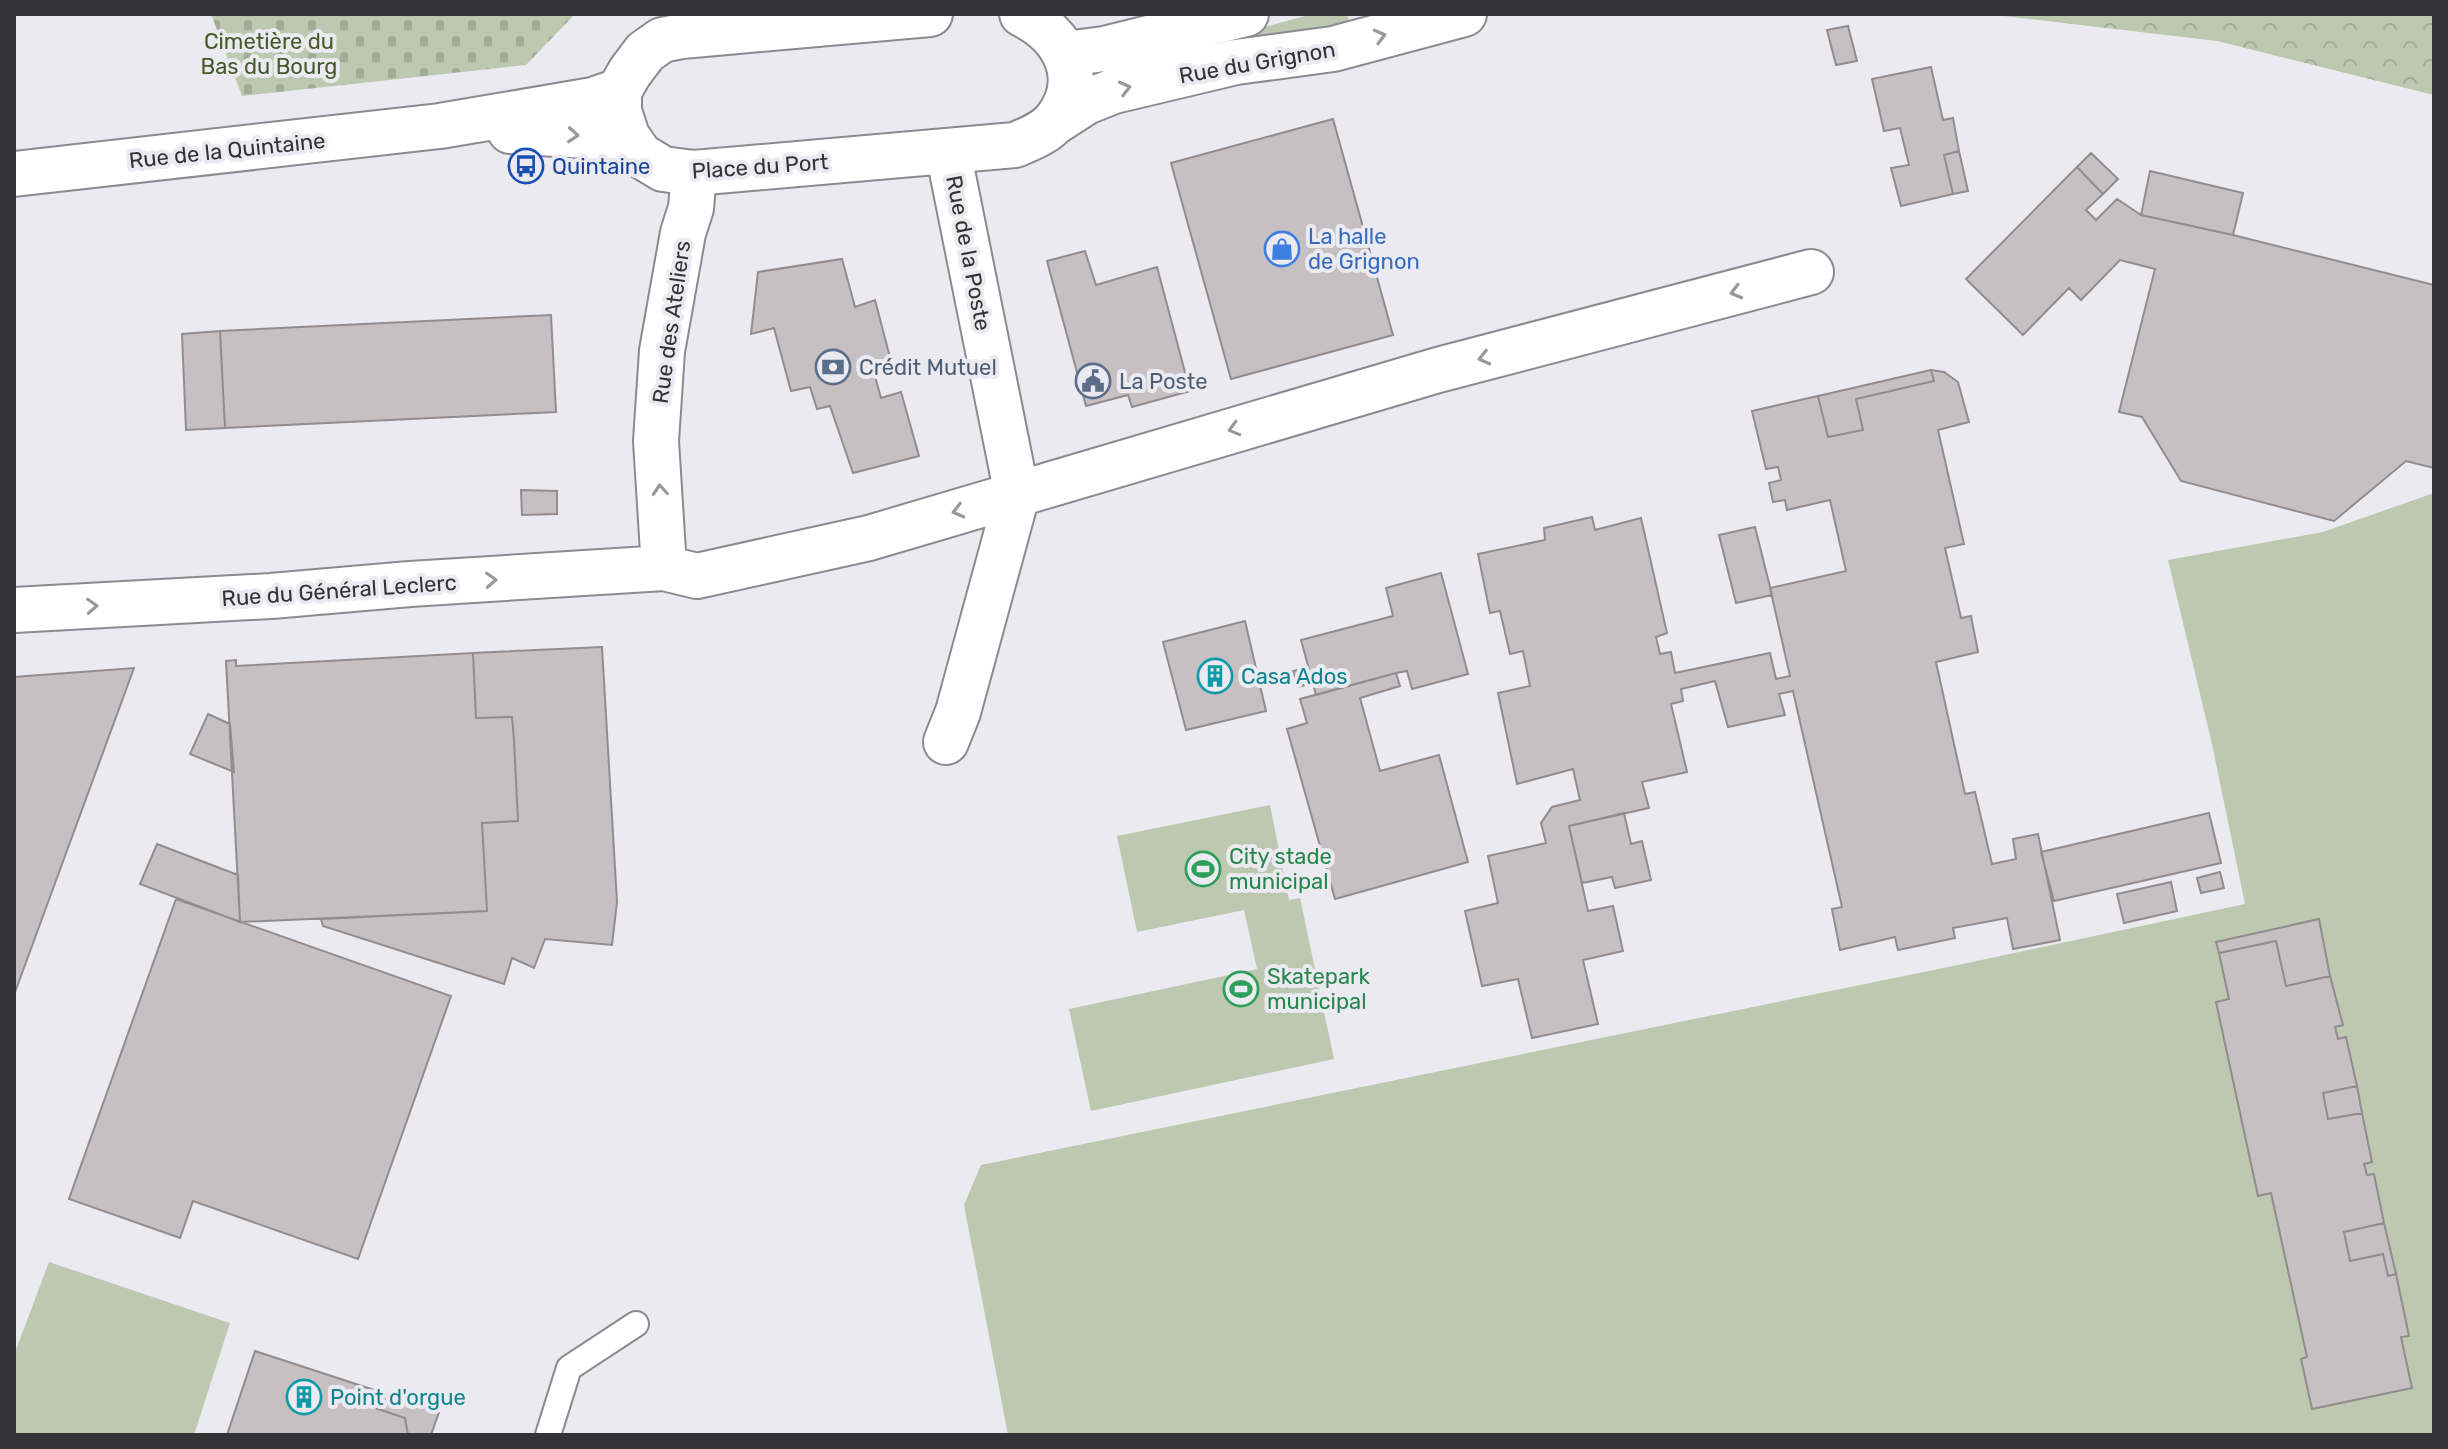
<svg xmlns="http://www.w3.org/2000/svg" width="2448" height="1449" font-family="Rubik,sans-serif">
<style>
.grass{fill:#bdc8b0}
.forest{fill:url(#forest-crowns)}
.cemetery{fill:url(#cemetery-stones)}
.building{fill:#c6c0c2;stroke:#928c8e;stroke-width:2}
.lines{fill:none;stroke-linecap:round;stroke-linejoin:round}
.lane-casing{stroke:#8b8a8f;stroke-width:28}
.street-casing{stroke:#8b8a8f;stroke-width:48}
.secondary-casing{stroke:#8b8a8f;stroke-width:48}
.lane{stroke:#fff;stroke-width:24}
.street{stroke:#fff;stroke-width:44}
.secondary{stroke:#fff;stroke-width:44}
.oneway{stroke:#99989a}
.labels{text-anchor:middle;stroke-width:8;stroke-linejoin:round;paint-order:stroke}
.park-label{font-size:22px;fill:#465928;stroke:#ebeaf0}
.street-label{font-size:22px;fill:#333235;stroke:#ebeaf0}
.transit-label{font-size:22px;fill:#164399;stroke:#ebeaf0;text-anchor:start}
.shop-label{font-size:22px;fill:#366cbe;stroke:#ebeaf0;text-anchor:start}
.service-label{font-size:22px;fill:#4e5e75;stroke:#ebeaf0;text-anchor:start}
.culture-label{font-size:22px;fill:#0d838f;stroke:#ebeaf0;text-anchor:start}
.leisure-label{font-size:22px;fill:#27864d;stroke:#ebeaf0;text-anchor:start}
</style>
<defs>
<pattern id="forest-crowns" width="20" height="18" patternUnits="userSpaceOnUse" patternTransform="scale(2)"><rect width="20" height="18" fill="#bdc8b0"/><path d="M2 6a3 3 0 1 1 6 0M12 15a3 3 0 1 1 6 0" fill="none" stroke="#a3ac98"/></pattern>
<pattern id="cemetery-stones" width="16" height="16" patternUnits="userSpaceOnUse" patternTransform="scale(2)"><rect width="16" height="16" fill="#bdc8b0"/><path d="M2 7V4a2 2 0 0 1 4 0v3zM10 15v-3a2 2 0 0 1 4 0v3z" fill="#a3ac98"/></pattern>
</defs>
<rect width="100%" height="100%" fill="#ebeaf0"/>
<path class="grass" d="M1313,14H1347L1351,27L1152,57Z
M2434,493V1435H1008L964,1205L981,1165L1958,965L2245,904L2212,744L2168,560L2323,532Z
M1270,805L1289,900L1300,898L1334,1059L1091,1111L1069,1009L1257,969L1244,910L1137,932L1117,836Z
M49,1262L230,1323L194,1435H14V1355Z"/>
<path class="forest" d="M1987,14H2434V95L2217,41Z"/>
<path class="cemetery" d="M211,14H575L526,65L242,96Z"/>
<path class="building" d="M1848,26L1857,61L1836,65L1827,30Z
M1931,67L1943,120L1953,118L1959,151L1944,155L1953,194L1901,206L1891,168L1909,165L1900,128L1884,131L1872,79Z
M1333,119L1393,335L1231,379L1171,163Z
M1959,151L1968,191L1953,194L1944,155Z
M2091,153L2118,179L2103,194L2077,167Z
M2077,167L2103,194L2086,210L2096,220L2117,199L2141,215L2233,235L2434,285V468L2406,461L2334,521L2181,481L2142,417L2119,412L2155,269L2120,260L2081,300L2069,288L2023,335L1966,279Z
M2150,171L2243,193L2233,235L2141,215Z
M1085,251L1096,285L1157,267L1190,391L1132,407L1128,395L1086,406L1047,261Z
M842,259L855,307L875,300L892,365L873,369L881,398L901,392L919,456L853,473L830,406L817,409L810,387L791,391L774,328L751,334L758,272Z
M551,315L556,412L225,428L220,331Z
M220,331L225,428L186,430L182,334Z
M1931,370L1944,372L1958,382L1969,422L1938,430L1964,544L1945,548L1961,618L1971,616L1978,652L1936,662L1965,794L1975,792L1992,864L2016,859L2013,839L2038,834L2060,940L2013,949L2007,918L1953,928L1955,938L1898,950L1895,937L1840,950L1832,909L1842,907L1793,691L1779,694L1785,715L1728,727L1715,681L1681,689L1683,701L1671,704L1687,772L1642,782L1649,808L1569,826L1588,911L1613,906L1623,951L1583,960L1598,1024L1532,1038L1518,979L1482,986L1465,911L1498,903L1488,856L1546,843L1541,823L1552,807L1580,800L1573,769L1517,784L1498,693L1530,686L1523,651L1510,654L1500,611L1490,613L1478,554L1545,540L1544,528L1592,517L1595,530L1641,518L1667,633L1656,637L1660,654L1671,652L1675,673L1770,653L1776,679L1790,676L1770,588L1846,571L1830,500L1787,510L1785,500L1773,502L1769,483L1781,480L1778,467L1766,469L1752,411L1818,396L1828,437L1863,430L1856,399L1934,381Z
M1931,370L1934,381L1856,399L1863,430L1828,437L1818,396Z
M521,490L557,491V514L522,515Z
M1755,527L1772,595L1736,603L1719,535Z
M1441,573L1468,674L1412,689L1407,671L1396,673L1316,695L1301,640L1393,616L1386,588Z
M1245,621L1266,711L1186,730L1163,642Z
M602,647L617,902L612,945L545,939L534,968L512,958L504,984L323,926L321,919L487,911L482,823L518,821L514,740L512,717L476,718L473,653Z
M473,653L476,718L512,717L514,740L518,821L482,823L487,911L240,922L226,661L236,660V666Z
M134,668L14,995V677Z
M1308,668L1312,683L1298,687L1293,671Z
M1396,673L1400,686L1360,698L1380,771L1439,755L1468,862L1335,899L1287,729L1307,723L1300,699Z
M208,714L230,724L234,772L190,754Z
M1624,813L1631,844L1642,841L1651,880L1615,888L1612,877L1582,883L1569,826Z
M2209,813L2221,863L2054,901L2041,852Z
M157,844L238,875L240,922L140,884Z
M2220,872L2224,888L2201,893L2197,878Z
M2171,882L2177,911L2124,923L2117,894Z
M176,899L451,996L358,1259L193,1201L180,1238L69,1199Z
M2319,919L2330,976L2286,986L2276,941L2219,953L2216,942Z
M2276,941L2286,986L2330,976L2343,1025L2335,1027L2338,1039L2346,1037L2357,1086L2323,1093L2328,1119L2362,1113L2372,1162L2364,1164L2367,1175L2374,1174L2384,1223L2344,1232L2350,1261L2383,1254L2388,1276L2396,1274L2409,1336L2401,1337L2412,1388L2312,1409L2301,1359L2307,1357L2271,1193L2258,1196L2216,1002L2229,999L2219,953Z
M2357,1086L2362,1113L2328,1119L2323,1093Z
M2384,1223L2396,1274L2388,1276L2383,1254L2350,1261L2344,1232Z
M255,1351L371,1389L366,1405L405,1418L408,1435H227Z
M371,1389L439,1412L431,1435H408L405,1418L366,1405Z"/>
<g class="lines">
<g class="lane-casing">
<path id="lane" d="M548,1435L569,1368L636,1324"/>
</g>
<g class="street-casing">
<path id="street" d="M664,568L656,441L662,351L683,233L691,208L694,173
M14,610L271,596L410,584L664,568L697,576L869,538L1438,370L1811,272
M946,742L958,712L1017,495L948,151"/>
</g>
<g class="secondary-casing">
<path id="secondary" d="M930,14L682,36L662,40L645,52L630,72L619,91V111L627,136L640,155L663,169L694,173L1015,145C1029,139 1046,133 1056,120C1088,78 1064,35 1022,14
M1066,54L1104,49L1246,14
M1055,122L1086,102L1114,91L1236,62L1333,49L1464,14
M510,131L601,137L627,136
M14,174L440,126L593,100L619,91"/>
</g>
<use href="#lane" class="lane"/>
<use href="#street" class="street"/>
<use href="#secondary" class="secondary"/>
</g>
<defs><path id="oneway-chevron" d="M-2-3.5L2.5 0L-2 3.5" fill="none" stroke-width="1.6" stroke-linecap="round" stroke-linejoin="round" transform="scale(2)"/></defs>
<g class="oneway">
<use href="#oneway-chevron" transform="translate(1380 36) rotate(-15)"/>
<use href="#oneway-chevron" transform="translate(1125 88) rotate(-14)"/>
<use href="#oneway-chevron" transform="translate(573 135) rotate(4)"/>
<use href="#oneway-chevron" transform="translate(1736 292) rotate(165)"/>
<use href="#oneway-chevron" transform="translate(1484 358) rotate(166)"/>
<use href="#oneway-chevron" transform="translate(1234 429) rotate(164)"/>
<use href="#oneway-chevron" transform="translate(660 490) rotate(-94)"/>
<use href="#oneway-chevron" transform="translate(958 511) rotate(166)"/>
<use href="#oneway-chevron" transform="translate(491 580) rotate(-3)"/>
<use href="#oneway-chevron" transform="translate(92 606) rotate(-3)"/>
</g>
<defs>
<g id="bus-ring" transform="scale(1.8)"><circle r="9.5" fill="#ebeaf0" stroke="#1a4fb4" stroke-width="1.5"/><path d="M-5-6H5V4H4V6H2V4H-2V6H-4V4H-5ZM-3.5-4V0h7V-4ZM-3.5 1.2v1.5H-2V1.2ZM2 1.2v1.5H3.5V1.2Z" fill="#1a4fb4"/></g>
<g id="shop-ring" transform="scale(1.8)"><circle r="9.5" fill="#ebeaf0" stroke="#3f7fe0" stroke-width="1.5"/><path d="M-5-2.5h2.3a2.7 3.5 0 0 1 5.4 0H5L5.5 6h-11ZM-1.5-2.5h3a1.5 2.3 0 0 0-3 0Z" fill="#3f7fe0"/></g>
<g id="bank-ring" transform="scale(1.8)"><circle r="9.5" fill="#ebeaf0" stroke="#5c6f8a" stroke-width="1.5"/><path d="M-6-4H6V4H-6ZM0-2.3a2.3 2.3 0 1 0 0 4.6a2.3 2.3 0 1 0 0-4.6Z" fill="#5c6f8a"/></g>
<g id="civic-ring" transform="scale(1.8)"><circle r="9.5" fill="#ebeaf0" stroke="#5c6f8a" stroke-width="1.5"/><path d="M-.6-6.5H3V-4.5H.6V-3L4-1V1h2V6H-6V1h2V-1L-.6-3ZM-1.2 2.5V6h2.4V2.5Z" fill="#5c6f8a"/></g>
<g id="building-ring" transform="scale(1.8)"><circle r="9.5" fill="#ebeaf0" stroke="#0f9aa8" stroke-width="1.5"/><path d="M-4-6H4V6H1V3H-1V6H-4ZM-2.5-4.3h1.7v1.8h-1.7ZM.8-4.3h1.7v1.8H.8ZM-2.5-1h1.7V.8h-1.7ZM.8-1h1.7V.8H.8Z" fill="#0f9aa8"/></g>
<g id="stadium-ring" transform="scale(1.8)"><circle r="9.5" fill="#ebeaf0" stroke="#2e9e5b" stroke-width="1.5"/><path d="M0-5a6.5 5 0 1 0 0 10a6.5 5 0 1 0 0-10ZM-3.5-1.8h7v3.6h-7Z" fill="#2e9e5b"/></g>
</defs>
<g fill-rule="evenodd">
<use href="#bus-ring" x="526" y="166"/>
<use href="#shop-ring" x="1282" y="249"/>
<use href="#bank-ring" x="833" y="367"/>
<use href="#civic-ring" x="1093" y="381"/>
<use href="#building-ring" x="1215" y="676"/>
<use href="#stadium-ring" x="1203" y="869"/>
<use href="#stadium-ring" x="1241" y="989"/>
<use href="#building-ring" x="304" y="1397"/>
</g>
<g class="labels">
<g class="park-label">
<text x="269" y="49">Cimetière du<tspan x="269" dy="25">Bas du Bourg</tspan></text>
</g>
<g class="street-label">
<text transform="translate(1257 62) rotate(-10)" y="8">Rue du Grignon</text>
<text transform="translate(227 150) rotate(-6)" y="8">Rue de la Quintaine</text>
<text transform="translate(760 166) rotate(-4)" y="8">Place du Port</text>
<text transform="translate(969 253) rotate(79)" y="8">Rue de la Poste</text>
<text transform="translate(671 322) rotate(-82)" y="8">Rue des Ateliers</text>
<text transform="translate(339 590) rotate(-4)" y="8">Rue du Général Leclerc</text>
</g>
<g class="transit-label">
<text x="552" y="174">Quintaine</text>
</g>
<g class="shop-label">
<text x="1308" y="244">La halle<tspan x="1308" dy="25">de Grignon</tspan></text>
</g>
<g class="service-label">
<text x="859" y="375">Crédit Mutuel</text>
<text x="1119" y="389">La Poste</text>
</g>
<g class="culture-label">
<text x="1241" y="684">Casa Ados</text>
<text x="330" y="1405">Point d'orgue</text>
</g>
<g class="leisure-label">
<text x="1229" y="864">City stade<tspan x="1229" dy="25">municipal</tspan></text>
<text x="1267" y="984">Skatepark<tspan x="1267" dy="25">municipal</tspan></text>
</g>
</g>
<rect width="2448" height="1449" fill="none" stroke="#333235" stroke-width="32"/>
</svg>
